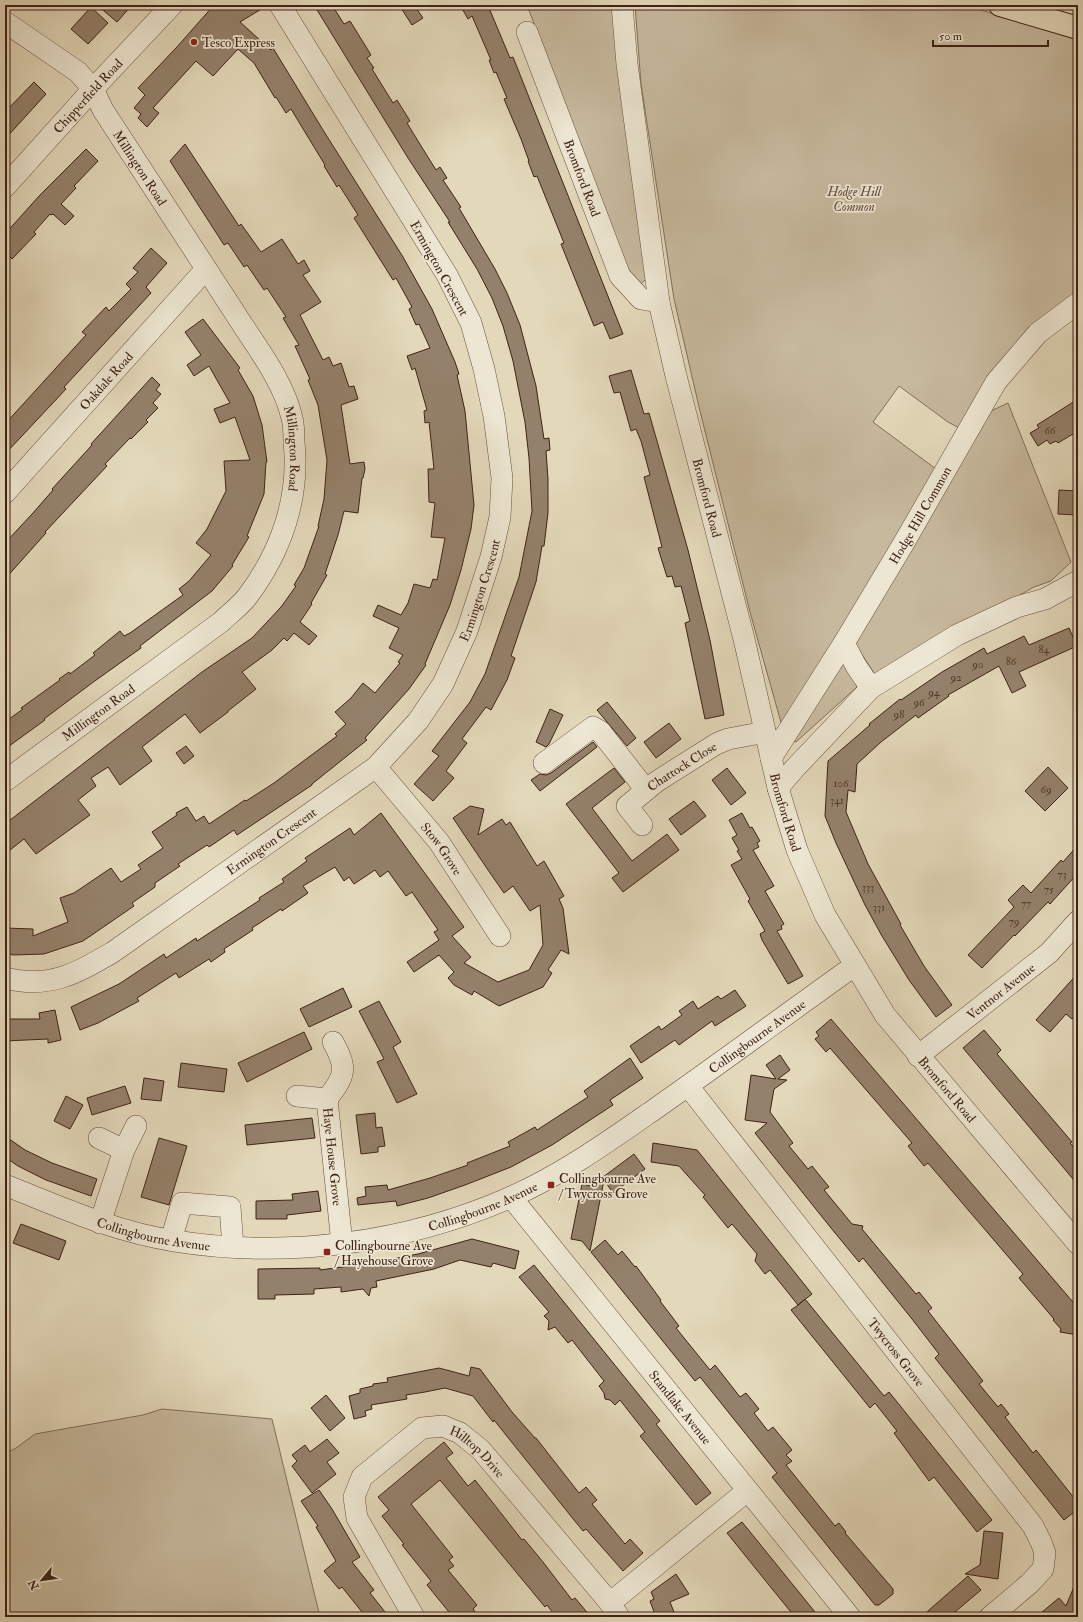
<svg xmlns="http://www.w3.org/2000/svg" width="1083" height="1622" font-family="'IM FELL Double Pica',serif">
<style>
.green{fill:#c7b99e;stroke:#836e5a}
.building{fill:#94816b;stroke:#3f2216}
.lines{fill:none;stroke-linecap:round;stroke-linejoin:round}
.minor-casing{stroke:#68503f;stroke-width:22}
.major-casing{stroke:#3f2216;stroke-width:24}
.minor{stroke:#ede6d2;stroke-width:21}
.major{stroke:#e3d8ba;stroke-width:22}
.poi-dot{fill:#8f2418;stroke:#ede6d2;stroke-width:1.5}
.labels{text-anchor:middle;stroke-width:3.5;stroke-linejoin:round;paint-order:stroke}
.number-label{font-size:11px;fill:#543a2b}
.poi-label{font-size:13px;fill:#3f2216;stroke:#ede6d2;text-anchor:start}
.street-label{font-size:13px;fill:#3f2216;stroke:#ede6d2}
.park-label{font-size:13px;font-style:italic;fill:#614838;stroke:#ede6d2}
</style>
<rect width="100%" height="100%" fill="#e3d8ba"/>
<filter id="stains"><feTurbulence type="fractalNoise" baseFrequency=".005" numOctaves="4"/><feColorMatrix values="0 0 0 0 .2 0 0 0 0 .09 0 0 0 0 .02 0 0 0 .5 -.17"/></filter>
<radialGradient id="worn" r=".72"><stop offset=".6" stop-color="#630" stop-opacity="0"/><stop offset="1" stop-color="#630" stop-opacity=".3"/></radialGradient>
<path class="green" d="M527,5H614L650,275L639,286L626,266Z
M635,5H965L1078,40V296L961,429L948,422L899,386L873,422L944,475L991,411L1008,403L1071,562L1051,581L1034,587L876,676L853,641L782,726L750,612L700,411L674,299L641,84Z
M1057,5H1078V12Z
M845,655L857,687L796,742L790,740Z
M162,1409L272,1419L320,1617H5V1454L16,1448L35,1434L143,1415Z"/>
<path class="building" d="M97,5H132L117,22Z
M214,5H268L240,22L271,50L273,48L323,130L403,257L432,309L455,362L459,374L457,375L465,411L474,505L471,529L461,570L450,605L425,664L426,665L409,689L365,738L367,740L312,784V785L237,835L234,830L209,847L207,845L178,864L180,866L155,883V887L132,903L134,906L83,941L44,954L13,955L5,952V928L33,929V936L68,922L60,898L74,893L111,868L121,882L141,869L138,865L163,848L152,832L177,815L176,813L187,807L196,821L204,816L209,824L245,800L246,801L274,783L337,736L335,734L346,724L335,712L351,698L363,683L375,693L400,663L398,662L403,655L389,648L399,628L373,616L378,605L401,615L408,603L414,584L430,588L433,579L437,580L445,538L431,537L435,503L429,502L428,469H434L429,422L425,423L424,411L427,410L415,368L412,370L407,356L430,348L419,324L416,325L409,309L412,307L396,278L393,280L361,229L354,218L358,215L339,185L337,187L324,166L325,165L291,109L286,113L276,97L275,98L254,63L238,49L213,76L196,61L153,108L159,113L147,127L138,118L141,114L134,108L145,95L138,88L176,48Z
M314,5H332L344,24L350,21L371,55L367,58L374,68L372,69L393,103L397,100L410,121L407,123L426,154L436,170L440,167L447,178L443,180L461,207L459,208L495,269L507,293L520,325L536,386L544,439L549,438L550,450L546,451L548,479V513L544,546H542L536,582L511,656L515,658L507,680L491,710L486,707L462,739L467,743L446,771L454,778L433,801L414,784L439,756L432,751L470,702L485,674L519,577L532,511L529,458L525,422L513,361L503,326L492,298L477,269L448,222H450L408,158Z
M399,5H414L423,18L412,25Z
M460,5H494L489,8L510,58L513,57L623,334L610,339L603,322L594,326L561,244L564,243L537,176L534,177L528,161H529L521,139L504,99L507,98L496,72L494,73L489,60H491L472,16L468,19Z
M91,7L108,23L88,44L71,29Z
M34,82L46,94L5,139V112Z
M185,144L239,226L241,224L261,252L282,239L298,264L304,260L310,271L303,275L321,302L300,315L323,360L329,357L333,366L341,363L349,387L354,386L358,399L341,405L350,464L364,462L365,469L363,478H362L358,513L344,511L338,535L325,574L327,575L311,603L312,604L300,622L317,636L309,645L294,633L287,641L284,638L272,650L242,672L256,689L228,711V712L200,733L185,714L142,747L152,761L120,785L108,767L91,778L96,786L78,800L90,815L36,854L24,839L5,854V824L202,672L252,638L267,622L281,607L296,586L294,585L304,568L319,526H318L324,499L327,460L318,405L308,380L310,379L295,346L299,345L283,318L286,317L267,288L264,290L247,265L244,267L228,243L224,245L170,161Z
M86,149L98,161L74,186L76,188L61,204L74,216L65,225L53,214L51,215L50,214L34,232L36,234L12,259L5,252V234L40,195Z
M151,248L167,263L146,287L151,293L64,387L66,389L5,454V424L86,335L82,332L106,307L109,311L131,289L126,284L138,272L133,268Z
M203,319L240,368L238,370L253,396L262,425L267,462H266L264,494L247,536L249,537L232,565L233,566L212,591L140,646L141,648L92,683L44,719L45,720L5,749V722L23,709L21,708L60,680L59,679L69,672L70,674L95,655L93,653L120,631L124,636L130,633L183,595L179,589L189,581L211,555L196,543L207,529L226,491L224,461L250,460L235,417L220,423L214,409L230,403L209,366L194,376L187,365L201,355L185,332Z
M631,370L644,414L649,413L688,550L710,640L724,715L705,719L685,623L690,621L681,586L675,587L672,576L667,577L658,548L662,547L644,477L650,475L641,441L636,429L631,431L620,392L614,393L609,376Z
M152,377L160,385L156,390L161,394L153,403L158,408L146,420L148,422L131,439L130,438L105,464L107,466L45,532L46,533L5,579V543L33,513L53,490L52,489L92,445L91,444Z
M1078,399V431L1058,443L1056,441L1050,444L1047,440L1038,446L1030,433L1039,428L1037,425Z
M1059,490L1078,491V515L1058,514Z
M1069,628L1077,646L1019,672L1026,686L1012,693L999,666L948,695L949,696L918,718L916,715L881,742L857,764L855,792L848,790L846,812L868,864L901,924L900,925L924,966L952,1005L936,1017L909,980L882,936L865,905L836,843L825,816L828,761L870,725L869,724L900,699L901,700L942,672L984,648L987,654L1024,636L1029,645Z
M607,702L636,738L627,746L597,710Z
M550,709L563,715L549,744L546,747L536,742Z
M669,723L681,739L656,758L644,742Z
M593,742L597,747L540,791L531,780L540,774L546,775L551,773Z
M186,746L194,756L184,764L176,753Z
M1048,767L1068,788L1045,811L1025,791Z
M614,768L625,782L592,808L632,861L667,834L679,850L623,892L612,878L619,873L566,804Z
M727,768L746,793L731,805L712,780Z
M694,801L706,816L681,835L669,819Z
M470,806L484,809L478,835L502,819L506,825L510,822L537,866L544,861L564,896L559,899L563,908L569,954L561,950L548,970L552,973L543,987L499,1006L474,991L472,995L454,985L448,978L454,972L439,955L414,972L407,962L439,940L434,932L438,930L412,892L406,896L388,871L380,877L375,870L354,884L349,877L344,881L335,867L303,886L308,893L282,911L281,909L252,928L253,930L224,949L225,952L211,962L209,959L179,978L176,973L137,998L139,1001L98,1023L80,1030L71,1007L119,984L164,954L166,958L196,938L197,941L260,900L259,898L284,882L282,879L307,861L305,858L350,828L354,835L381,813L464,927L452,936L471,957L464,963L498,982L529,970L543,945L540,905L530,911L513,886L504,893L488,870L453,818Z
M742,813L750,828L752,827L760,841L757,843L759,847L753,850L774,886L765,891L784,924L781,926L782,929L777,931L803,976L788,984L762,940L760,934L765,931L748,901L750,899L731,865L742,859L737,851L739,850L732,838L737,835L729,820Z
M1078,845V873L1050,904L1048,902L1015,936L1014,935L982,968L968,955L1014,907L1008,900L1023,885L1031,893L1061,860L1063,862Z
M1078,973V1012L1072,1019L1066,1014L1050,1032L1036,1020Z
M343,988L352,1007L309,1027L300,1009Z
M735,990L746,1006L715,1026L712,1021L679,1045L675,1040L641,1063L630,1046L659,1026L661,1030L682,1015L679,1011L693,1001L698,1009L718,996L721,999Z
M379,1001L401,1042L393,1047L417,1094L397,1103L377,1062L384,1059L359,1011Z
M55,1010L61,1040L48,1043V1039L5,1041V1019H40L39,1013Z
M831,1019L1078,1308V1335L1060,1332L1061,1329L1053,1320L1054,1319L1019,1278L1023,1274L928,1163L924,1166L908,1146L912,1143L830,1048L826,1052L815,1039L819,1036L816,1032Z
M984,1030L1001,1050L997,1054L1072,1142L1070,1143L1078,1152V1185L963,1048Z
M304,1032L312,1049L247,1082L238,1063Z
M780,1055L790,1070L778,1079L787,1080L774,1089L770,1112L793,1143L789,1146L808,1169L812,1166L829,1187L824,1190L852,1224L863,1226L862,1229L916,1294L919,1292L932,1308L928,1311L983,1381L979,1384L998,1407L1001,1404L1009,1414L1005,1417L1033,1453L1036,1450L1078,1503V1509L1064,1520L935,1358L939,1354L912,1319L863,1258L859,1262L831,1228L755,1133L767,1123L745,1120L751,1075L776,1079L766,1065Z
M630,1058L643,1078L610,1100L613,1105L552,1145L511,1167L465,1185L428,1198L397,1206L396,1201L358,1205L357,1198L366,1196L365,1187L387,1185L388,1190L430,1178L468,1165L467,1163L510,1146L508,1142L535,1127L537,1130L588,1097L584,1091Z
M181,1063L227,1069L224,1092L178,1087Z
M144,1078L164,1081L161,1101L141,1099Z
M125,1086L131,1103L92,1115L87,1098Z
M66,1096L83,1105L70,1129L54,1121Z
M375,1113L376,1128L382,1127L385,1146L378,1147V1152L361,1154L356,1115Z
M312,1118L315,1138L247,1145L245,1125Z
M5,1136L25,1150L52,1163L97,1179L91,1196L46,1180L18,1166L5,1157Z
M159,1138L187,1146L169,1205L141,1197Z
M653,1143L697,1150L812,1294L798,1305L805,1299L884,1396L889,1392L992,1520L977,1532L934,1477L929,1481L894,1433L897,1431L875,1403L870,1408L791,1310L798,1305L770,1270L765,1274L755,1261L757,1254L732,1224L728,1228L703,1197L705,1195L679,1166L651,1162Z
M634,1154L645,1169L613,1193L604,1180L590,1251L582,1241L571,1239L582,1184L591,1186Z
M318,1191L321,1211L287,1215V1219H256V1201L293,1200L292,1194Z
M21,1224L66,1241L59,1260L13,1243Z
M472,1239L519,1251L515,1269L493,1263L491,1267L460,1260L434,1269L376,1281L377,1287L371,1288L369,1296L363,1289L341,1292V1287L314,1289V1294L275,1295V1299H258V1269L320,1268V1270L378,1262L418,1254Z
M605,1240L618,1255L622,1251L635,1267L636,1266L661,1300L660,1301L679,1326L676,1328L710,1370L715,1365L740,1397L746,1393L759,1409L754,1413L768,1431L773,1427L792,1450L786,1455L792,1461L786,1465L835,1526L839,1523L846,1532L845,1533L893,1589V1594L879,1605H875L772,1477L777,1473L713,1393L700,1377L695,1381L591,1252Z
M534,1265L660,1421L656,1424L711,1493L696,1505L640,1436L645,1432L620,1400L615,1405L610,1400L605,1399L604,1393L599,1386L604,1381L572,1340L568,1343L555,1327L548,1330L549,1321L544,1316L549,1312L519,1277Z
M471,1367L480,1369L512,1412L535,1438H536L579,1493L586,1487L597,1500L592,1504L625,1544L630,1539L643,1553L623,1571L586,1529L583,1531L574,1520L494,1420L493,1422L473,1396L445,1388L425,1392L406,1395L407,1399L371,1405L372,1409L365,1411L366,1416L354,1419L349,1396L360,1393V1389L373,1386V1384L388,1382L387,1378L439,1368L469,1376Z
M326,1395L345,1418L330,1431L311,1408Z
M327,1439L339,1453L327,1462L336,1474L312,1493L292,1466L297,1461L292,1455L305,1445L310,1452Z
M444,1442L453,1453L446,1458L468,1486L475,1480L522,1540L524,1539L543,1562L572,1600L575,1598L591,1617H556L547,1605L545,1607L440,1480L411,1504L453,1557L449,1560L454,1566L448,1570L477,1605L473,1609L479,1617H453L427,1585L431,1581L402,1545L404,1544L382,1516L389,1510L378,1497Z
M319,1490L332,1509L360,1557L352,1562L374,1590L370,1593L385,1612L378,1617H366L342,1587L339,1589L324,1571L336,1561L316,1527L318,1526L301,1501Z
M742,1522L755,1538L819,1617H795L773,1590L727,1533Z
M984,1531L1003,1533L998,1579L965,1574L980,1565Z
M676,1574L689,1594L670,1602L676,1617H656L650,1601L654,1599L651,1592Z
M968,1576L981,1590L949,1617H921Z
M1078,1577V1611L1073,1615L1075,1617H1036L1059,1598L1066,1606Z"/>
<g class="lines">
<g class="minor-casing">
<g id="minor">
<path id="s1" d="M622,5L627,64L659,302L676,376L744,639L778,788L797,850L825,915L885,1015L1078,1244"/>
<path id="s2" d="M5,22L78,72L93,89L103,110C146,177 190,243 233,310C254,344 283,379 292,418C294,426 294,434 294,442C300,498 281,552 247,597C240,606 229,614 221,622L5,781"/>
<path id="s3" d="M527,32L620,276L641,299L659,302"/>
<path id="s4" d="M5,187L93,89L172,5"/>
<path id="s5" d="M5,493L206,269"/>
<path d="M871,688L957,635L1017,607L1045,599L1078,581"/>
<path id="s6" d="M771,758L844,643L905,541L996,382L1038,333L1078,303"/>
<path d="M544,763L593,727L600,731L646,790"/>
<path id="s7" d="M376,767L439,842L500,936"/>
<path d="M778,788L795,768L871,688L856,666L844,643"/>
<path id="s8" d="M642,825L627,806L656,782L716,744L728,739L765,732"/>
<path id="s9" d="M5,978C50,989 75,974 113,952L376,767L418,721L443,684L467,631L491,557L500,517L502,478L494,416L484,369L471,323L447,275L280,5"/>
<path id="s10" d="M918,1056L1049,953L1078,921"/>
<path id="s11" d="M688,1086L1033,1526L1041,1542L1045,1553L1043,1569L1029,1584L990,1617"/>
<path id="s12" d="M297,1096L327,1099L342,1244"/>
<path d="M327,1099C345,1076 348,1069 333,1042"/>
<path d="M99,1138L124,1150"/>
<path id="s13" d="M5,1185C60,1207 115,1232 175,1241C287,1259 407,1243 511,1197C563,1174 609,1141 655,1109C722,1062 788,1013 854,966"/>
<path id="s14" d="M511,1197L850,1617"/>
<path d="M100,1223L124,1150L136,1126"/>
<path d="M171,1240L182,1203L230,1207L233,1247"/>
<path d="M610,1603L747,1491"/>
<path id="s15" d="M414,1617L357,1518L354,1497L362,1477L422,1428L443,1426L460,1433L481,1450L610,1603L619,1617"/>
</g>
</g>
<g class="major-casing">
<path id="major" d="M1000,5L1078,28"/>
</g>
<use href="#minor" class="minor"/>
<use href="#major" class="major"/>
</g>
<g class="poi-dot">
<circle cx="194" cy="42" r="4"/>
<rect x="547" y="1181" width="8" height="8" rx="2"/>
<rect x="323" y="1248" width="8" height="8" rx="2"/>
</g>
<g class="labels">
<g class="number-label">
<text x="1050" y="434">66</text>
<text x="1044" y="653">84</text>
<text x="1011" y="665">86</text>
<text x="978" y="668">90</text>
<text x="956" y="681">92</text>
<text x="934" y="696">94</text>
<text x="919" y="706">96</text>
<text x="899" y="718">98</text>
<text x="841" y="787">106</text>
<text x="1046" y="793">69</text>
<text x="837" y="804">341</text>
<text x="1062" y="878">73</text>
<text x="868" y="891">333</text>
<text x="1049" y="893">75</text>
<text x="1026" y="907">77</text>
<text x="879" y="911">331</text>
<text x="1014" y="925">79</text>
</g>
<g class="poi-label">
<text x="202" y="47">Tesco Express</text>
<text x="559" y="1183">Collingbourne Ave<tspan x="559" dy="15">/ Twycross Grove</tspan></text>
<text x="335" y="1250">Collingbourne Ave<tspan x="335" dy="15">/ Hayehouse Grove</tspan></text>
</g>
<g class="street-label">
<text dy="5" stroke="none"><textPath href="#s4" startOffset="123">Chipperfield Road</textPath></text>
<text dy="5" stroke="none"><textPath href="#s2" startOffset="203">Millington Road</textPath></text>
<text dy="5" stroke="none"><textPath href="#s3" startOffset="156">Bromford Road</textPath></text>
<text transform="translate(440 268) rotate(61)" y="5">Ermington Crescent</text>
<text dy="5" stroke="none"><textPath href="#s5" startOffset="151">Oakdale Road</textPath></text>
<text dy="5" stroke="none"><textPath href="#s2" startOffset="527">Millington Road</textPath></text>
<text dy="5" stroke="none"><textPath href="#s1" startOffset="501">Bromford Road</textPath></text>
<text dy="5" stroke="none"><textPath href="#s6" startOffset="285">Hodge Hill Common</textPath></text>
<text dy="5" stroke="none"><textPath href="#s9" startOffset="644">Ermington Crescent</textPath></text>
<text transform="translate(98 712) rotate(-36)" y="5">Millington Road</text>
<text dy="5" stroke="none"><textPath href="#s8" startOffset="92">Chattock Close</textPath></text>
<text dy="5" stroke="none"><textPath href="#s1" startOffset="825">Bromford Road</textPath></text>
<text dy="5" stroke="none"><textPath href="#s9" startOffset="308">Ermington Crescent</textPath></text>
<text dy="5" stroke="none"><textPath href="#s7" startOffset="105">Stow Grove</textPath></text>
<text dy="5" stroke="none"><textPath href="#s10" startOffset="105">Ventnor Avenue</textPath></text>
<text dy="5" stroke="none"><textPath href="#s13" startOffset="817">Collingbourne Avenue</textPath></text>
<text dy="5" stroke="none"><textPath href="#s1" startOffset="1149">Bromford Road</textPath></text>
<text dy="5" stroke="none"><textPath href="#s12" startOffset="88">Haye House Grove</textPath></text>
<text dy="5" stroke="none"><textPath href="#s13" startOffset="493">Collingbourne Avenue</textPath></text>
<text dy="5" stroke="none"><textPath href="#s13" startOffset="157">Collingbourne Avenue</textPath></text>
<text dy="5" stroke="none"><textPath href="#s11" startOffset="338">Twycross Grove</textPath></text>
<text dy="5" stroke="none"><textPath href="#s14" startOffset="270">Standlake Avenue</textPath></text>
<text dy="5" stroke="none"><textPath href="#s15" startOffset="299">Hilltop Drive</textPath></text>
</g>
<g class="park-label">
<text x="854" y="196">Hodge Hill<tspan x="854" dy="15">Common</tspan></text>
</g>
</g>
<rect width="1083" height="1622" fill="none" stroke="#e3d8ba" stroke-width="20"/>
<rect x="6" y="6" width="1071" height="1610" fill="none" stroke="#3f2216" stroke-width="2"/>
<rect x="10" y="10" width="1063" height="1602" fill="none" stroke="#3f2216"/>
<g transform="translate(42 1580) rotate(241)" stroke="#ede6d2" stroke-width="3" paint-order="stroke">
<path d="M0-3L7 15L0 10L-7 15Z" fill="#3f2216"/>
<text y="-6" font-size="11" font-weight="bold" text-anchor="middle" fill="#3f2216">N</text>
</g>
<path d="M933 40v6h115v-6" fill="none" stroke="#3f2216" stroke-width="2"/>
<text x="939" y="40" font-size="12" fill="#3f2216" stroke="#ede6d2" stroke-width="3" paint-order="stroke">50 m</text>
<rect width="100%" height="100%" filter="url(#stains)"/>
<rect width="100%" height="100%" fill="url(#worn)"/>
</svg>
